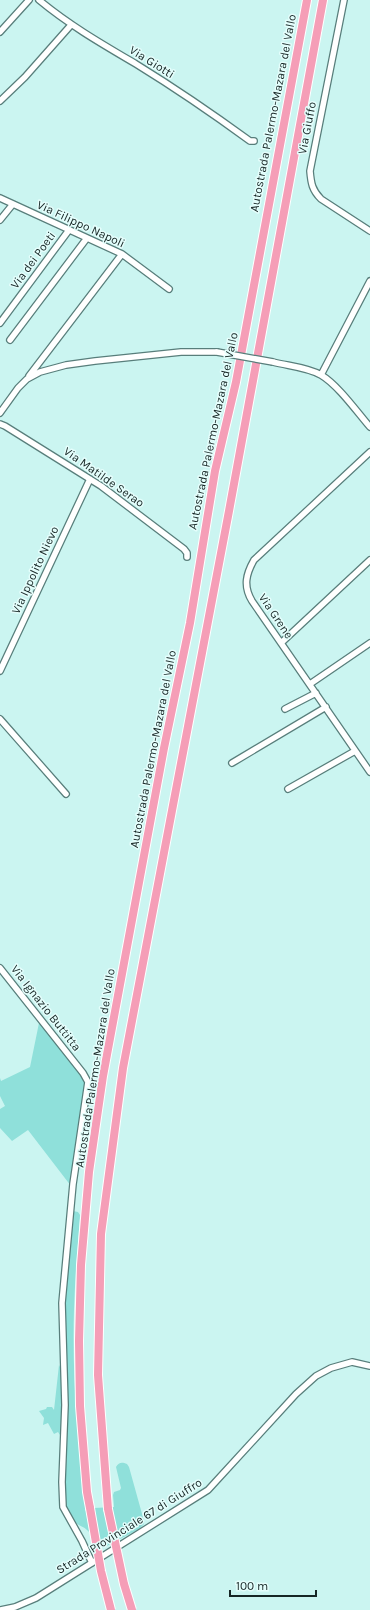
<svg xmlns="http://www.w3.org/2000/svg" width="370" height="1610" font-family="Karla,sans-serif">
<style>
.green{fill:#8fe0da}
.lines{fill:none;stroke-linecap:round;stroke-linejoin:round}
.minor-casing{stroke:#587e7b;stroke-width:8}
.highway-casing{stroke:#fff;stroke-width:10}
.minor{stroke:#fff;stroke-width:5.5}
.highway{stroke:#f59eb7;stroke-width:8}
.minor-bridge-casing{stroke:#587e7b;stroke-width:8;stroke-linecap:butt}
.highway-bridge-casing{stroke:#fff;stroke-width:10;stroke-linecap:butt}
.minor-bridge{stroke:#fff;stroke-width:5.5}
.highway-bridge{stroke:#f59eb7;stroke-width:8}
.labels{text-anchor:middle;stroke-width:3;stroke-linejoin:round;paint-order:stroke}
.street-label{font-size:12px;fill:#162625;stroke:#e5fefc}
</style>
<rect width="100%" height="100%" fill="#cbf5f1"/>
<path class="green" d="M39,1023L79,1070L85,1085L71,1186L28,1130L12,1141L0,1128V1109L5,1106L0,1096V1078L1,1081L30,1067Z
M73,1211L78,1212L80,1215C78,1246 75,1278 74,1309C72,1374 77,1439 86,1503L94,1508L114,1507L113,1495L114,1492L120,1490L121,1488L116,1467C119,1462 122,1462 127,1464L129,1467L144,1521V1524L139,1529L103,1548H99C96,1543 92,1534 87,1530C83,1526 78,1526 74,1521C58,1503 65,1476 67,1455L65,1299L72,1215Z
M59,1365L62,1371V1433L60,1435L58,1432L54,1434L48,1423L43,1425L44,1418L39,1411L46,1409L47,1407H52L54,1410Z"/>
<g class="lines">
<g class="minor-casing">
<path id="minor" d="M39,0C69,25 102,44 136,64C175,88 213,114 250,141H254
M344,0L310,171C311,183 312,190 321,199L370,231
M0,32L29,0
M0,101L25,77L71,25
M0,198L122,254L169,289
M0,220L13,204
M0,323L69,230
M10,340L87,238
M273,362C288,366 307,367 321,375C338,385 357,412 370,427
M321,375L370,281
M29,376L122,254
M0,413L18,388L27,379L40,372L66,365L95,361L181,352H217
M0,424L5,426L101,486L184,549L187,553V557
M370,452L254,560C246,574 243,586 252,601L370,772
M281,643L370,560
M0,671L90,479
M310,684L370,643
M285,709L316,693
M0,719L66,794
M232,763L326,707
M288,789L355,751
M0,968L83,1073L88,1082L73,1184L62,1303L65,1405L62,1482L63,1507L82,1541L92,1563
M0,1610L15,1607L36,1598L208,1490L296,1394L316,1376L331,1368L352,1362L370,1366"/>
</g>
<g class="highway-casing">
<path id="highway" d="M90,1508L87,1492L80,1406L79,1341L81,1265L89,1172L103,1076L164,748L190,623L215,471L236,382L307,0
M108,1509L98,1375L101,1234L123,1068L229,511L323,0"/>
</g>
<use href="#minor" class="minor"/>
<use href="#highway" class="highway"/>
<g class="minor-bridge-casing">
<path id="minor-bridge" d="M217,352L273,362"/>
</g>
<g class="highway-bridge-casing">
<path id="highway-bridge" d="M90,1508L101,1571L111,1610
M108,1509L124,1584L132,1610"/>
</g>
<use href="#minor-bridge" class="minor-bridge"/>
<use href="#highway-bridge" class="highway-bridge"/>
</g>
<g class="labels">
<g class="street-label">
<text transform="translate(152 62) rotate(32)" y="4">Via Giotti</text>
<text transform="translate(273 113) rotate(-79)" y="4">Autostrada Palermo-Mazara del Vallo</text>
<text transform="translate(307 128) rotate(-79)" y="4">Via Giuffo</text>
<text transform="translate(81 224) rotate(25)" y="4">Via Filippo Napoli</text>
<text transform="translate(33 260) rotate(-54)" y="4">Via dei Poeti</text>
<text transform="translate(213 431) rotate(-78)" y="4">Autostrada Palermo-Mazara del Vallo</text>
<text transform="translate(104 477) rotate(35)" y="4">Via Matilde Serao</text>
<text transform="translate(35 570) rotate(-65)" y="4">Via Ippolito Nievo</text>
<text transform="translate(276 616) rotate(56)" y="4">Via Grene</text>
<text transform="translate(153 749) rotate(-79)" y="4">Autostrada Palermo-Mazara del Vallo</text>
<text transform="translate(46 1008) rotate(52)" y="4">Via Ignazio Buttitta</text>
<text transform="translate(95 1068) rotate(-81)" y="4">Autostrada Palermo-Mazara del Vallo</text>
<text transform="translate(129 1526) rotate(-32)" y="4">Strada Provinciale 67 di Giuffro</text>
</g>
</g>
<path d="M230 1590v6h86v-6" fill="none" stroke="#162625" stroke-width="2"/>
<text x="236" y="1590" font-size="12" fill="#162625" stroke="#e5fefc" stroke-width="3" paint-order="stroke">100 m</text>
</svg>
